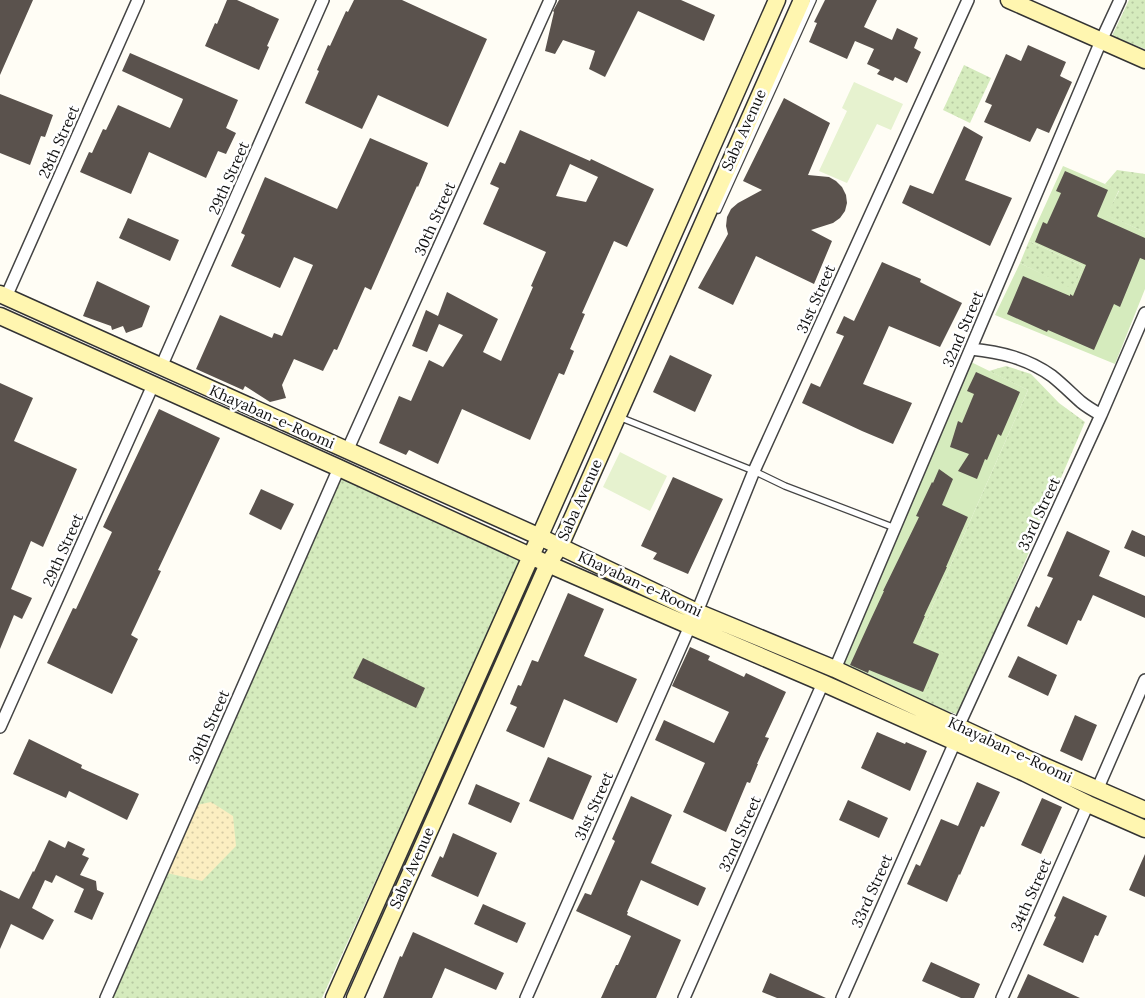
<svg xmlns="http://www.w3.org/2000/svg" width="1145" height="998" font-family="Lora,serif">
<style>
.grass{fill:url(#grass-dots)}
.sand{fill:url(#sand-dots)}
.garden{fill:#d5ebbd}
.pitch{fill:#e6f2cf}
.building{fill:#5a524d;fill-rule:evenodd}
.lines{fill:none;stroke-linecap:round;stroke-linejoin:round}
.lane-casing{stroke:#444;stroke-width:8}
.street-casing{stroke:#444;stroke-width:14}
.secondary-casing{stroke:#333;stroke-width:19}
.lane{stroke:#fff;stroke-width:5.5}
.street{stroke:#fff;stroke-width:11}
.secondary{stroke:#fff6b0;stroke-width:16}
.labels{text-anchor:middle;stroke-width:5;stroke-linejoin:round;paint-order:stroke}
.street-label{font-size:15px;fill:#111;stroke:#fff}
</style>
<defs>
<pattern id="grass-dots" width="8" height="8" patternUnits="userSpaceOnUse" patternTransform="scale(1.25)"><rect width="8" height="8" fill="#d5ebbd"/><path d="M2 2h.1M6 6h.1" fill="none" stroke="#b6c8a1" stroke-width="1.8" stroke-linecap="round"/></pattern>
<pattern id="sand-dots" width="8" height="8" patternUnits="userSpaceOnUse" patternTransform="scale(1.25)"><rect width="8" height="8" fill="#fbeec1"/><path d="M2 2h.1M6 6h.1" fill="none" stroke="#d6cba5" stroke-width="1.8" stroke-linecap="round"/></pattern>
</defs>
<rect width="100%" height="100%" fill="#fffdf5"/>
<path class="grass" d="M1129,0H1145V49L1112,36Z
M964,65L991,78L970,123L943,110Z
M1117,170L1145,174V232L1106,215L1119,191L1105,184Z
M1029,241L1083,266L1073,290L1020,263Z
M1006,366L1031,374L1059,403L1085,422L959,715L921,702L918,639L1028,390L989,371Z
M342,476L523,558L322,998H112Z"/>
<path class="sand" d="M211,802L233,816L236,846L202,881L167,873L197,805Z"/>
<path class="garden" d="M1063,166L1119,190L1107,215L1145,232V289L1115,364L995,315L1020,263L1073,289L1083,266L1029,241Z
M971,362L1028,390L918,639L944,653L921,702L842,666Z"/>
<path class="pitch" d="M854,82L903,104L891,130L877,124L847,183L819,171L847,111L842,108Z
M620,452L667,476L650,511L603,487Z"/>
<path class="building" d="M0,0H33L0,75Z
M227,0H237L279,19L267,46L269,47L259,70L205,46L215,23L217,24Z
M354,0H402L487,39L448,127L378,95L362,129L305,103L319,71L317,70L328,45L330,46L346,11L348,12Z
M559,0H681L715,15L704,41L638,11L605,77L589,69L595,51L563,40L555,54L545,51L554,12L553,11Z
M825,0H877L864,27L892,40L897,28L918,38L914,48L921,52L907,83L895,77L893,81L877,74L880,70L867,64L874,49L855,41L847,59L809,42L817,23L814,22Z
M1028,45L1066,62L1060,76L1072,82L1049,133L1037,128L1030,142L984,122L992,105L985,102L1006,54L1021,61Z
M130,53L238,100L226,128L236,133L226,154L218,151L206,178L149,152L131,194L80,172L89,152L92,153L103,129L106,130L118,105L170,128L182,102L183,99L122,71Z
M0,94L53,115L45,137L41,136L30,165L0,153Z
M784,98L830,123L808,175L829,177L836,181L842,187L846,195L847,203L845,211L840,218L833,223L811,230L832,241L814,284L756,256L733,305L698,288L728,234L726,226L727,217L731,209L738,203L762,190L743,181Z
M964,126L983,137L965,180L1012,198L990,246L902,203L910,185L933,194Z
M520,130L590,161L591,159L654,189L627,247L614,241L582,313L585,314L570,349L574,351L564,375L559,373L530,440L462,409L438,464L409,450L406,455L379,443L399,396L411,401L429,360L443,367L463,335L439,324L427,352L412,346L426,310L438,316L447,292L498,319L483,352L501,361L533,287L531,286L546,252L483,224L499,188L490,184L500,162L505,164ZM570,164L598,177L586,202L556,196Z
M370,138L428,163L418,187L417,186L371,290L365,287L337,350L334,349L323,371L294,359L282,385L286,398L270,402L245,386L243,390L196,369L220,315L272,338L274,333L282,336L313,265L294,257L280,288L231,266L245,235L241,233L265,177L337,209Z
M1065,171L1108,190L1097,216L1098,217L1145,238V260L1140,258L1120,307L1114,304L1094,350L1048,330L1047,332L1007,314L1023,276L1070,296V294L1073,296L1086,265L1035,242L1043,222L1047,224L1061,193L1056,191Z
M128,218L179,240L170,261L119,238Z
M882,262L921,279L920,282L962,303L940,347L889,326L863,384L912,403L893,444L862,431L802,403L811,383L820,387L844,336L836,333L844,316L854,321Z
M97,281L150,306L142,327L126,333L123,326L112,330L111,326L83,316Z
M670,355L712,375L695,412L653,392Z
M976,372L1020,392L1001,436L998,434L987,460L985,459L977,479L958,471L969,454L950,447L958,421L962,423L974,394L967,391Z
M0,383L33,398L14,441L77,469L43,547L31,541L11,589L32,598L22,619L14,615L0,649Z
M159,409L220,438L158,570L161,571L131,635L138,639L112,694L47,663L73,608L76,609L112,532L103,527Z
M939,469L953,479L942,505L968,517L946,567H947L924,616H925L913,643L939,654L923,692L869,670L868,673L850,665L870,621L884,591H883L919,517L916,516L932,482L933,483Z
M673,477L723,499L688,574L653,559L657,553L641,546Z
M261,489L294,504L281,530L249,514Z
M1132,530L1145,536V557L1124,548Z
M1067,531L1110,551L1099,576L1145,596V618L1093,595L1081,621L1078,620L1067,645L1027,626L1036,606L1039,608L1053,578L1047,576Z
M568,593L604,609L584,656L637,679L617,723L564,699L544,748L506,731L517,707L510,704L518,685L521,686L532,660L538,662Z
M690,647L710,656L708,660L744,677L746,673L786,692L765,737L769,738L757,764H758L750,783L747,782L726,832L683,812L705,763L655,740L664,720L714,743L729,712L672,686Z
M1018,656L1057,675L1048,696L1008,677Z
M363,658L425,688L416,708L353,678Z
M1075,715L1097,725L1082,761L1060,751Z
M877,732L905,744L906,742L927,751L910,791L861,768Z
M29,739L82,765L81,768L139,794L127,820L69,791L66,798L13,774Z
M548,757L592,776L573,820L529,801Z
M977,782L1000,792L984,827L981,826L960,875L959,874L947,902L907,884L916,864L920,866L941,819L958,826Z
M476,784L520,803L511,823L468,804Z
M631,796L672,815L651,863L706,888L698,906L641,880L627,912H628L627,915L681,940L656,998H601L616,965H618L631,936L576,911L585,893L591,895L615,841L612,839Z
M1042,798L1062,807L1041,854L1021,845Z
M848,800L888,818L879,838L839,820Z
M453,833L497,853L478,897L431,876L440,856L443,858Z
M49,840L65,848L68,841L85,849L82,855L89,858L80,875L96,881L97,890L104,893L92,920L74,912L84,889L56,875L52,883L45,880L32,908L54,920L43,940L11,924L0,949V890L19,899L33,871L34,872Z
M1145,854V897L1129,890Z
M1063,896L1107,916L1098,936L1095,935L1083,963L1043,945L1056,917L1054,916Z
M483,904L526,923L517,943L474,924Z
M413,932L504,973L496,990L445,968L432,998H383L400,956L402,957Z
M931,962L980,984L974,998H961L922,981Z
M770,973L826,998H777L762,992Z
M1028,974L1080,998H1017Z"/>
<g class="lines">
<g class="lane-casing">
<path id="lane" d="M718,210L813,0
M619,417L754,471L785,486L895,528"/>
</g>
<g class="street-casing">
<path id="street" d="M6,297L138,0
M971,349C1000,352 1027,358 1052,376C1062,384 1071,393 1081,402C1087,407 1094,411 1101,415
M161,367L323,0
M347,451L550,0
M697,612L754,471L968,0
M835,669L1101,41L1120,0
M0,727L153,385
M958,727L1101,415L1145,313
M1097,790L1145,680
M106,998L339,468
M526,998L690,626
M684,998L823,683
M842,998L955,742
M1002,998L1088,804"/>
</g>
<g class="secondary-casing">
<path id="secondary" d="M1009,0L1145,60
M0,294L540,537L697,612L835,669L1030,760L1145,810
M0,316L339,468L548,564L690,626L823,683L1025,773L1088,804L1145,829
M334,998L531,556L777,0
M355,998L548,564L560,546L802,0"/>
</g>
<use href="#lane" class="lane"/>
<use href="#street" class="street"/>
<use href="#secondary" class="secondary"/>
</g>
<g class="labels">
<g class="street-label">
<text transform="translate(744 130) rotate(-66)" y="5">Saba Avenue</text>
<text transform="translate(59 142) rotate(-66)" y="5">28th Street</text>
<text transform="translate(229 178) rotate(-66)" y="5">29th Street</text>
<text transform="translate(435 219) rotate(-66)" y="5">30th Street</text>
<text transform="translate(816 299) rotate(-66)" y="5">31st Street</text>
<text transform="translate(963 329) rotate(-67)" y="5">32nd Street</text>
<text transform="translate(272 417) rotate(24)" y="5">Khayaban-e-Roomi</text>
<text transform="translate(580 500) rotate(-66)" y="5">Saba Avenue</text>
<text transform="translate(1039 514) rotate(-65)" y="5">33rd Street</text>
<text transform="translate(63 550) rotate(-66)" y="5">29th Street</text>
<text transform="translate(640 584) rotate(25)" y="5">Khayaban-e-Roomi</text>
<text transform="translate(209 727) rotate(-66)" y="5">30th Street</text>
<text transform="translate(1010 750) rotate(25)" y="5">Khayaban-e-Roomi</text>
<text transform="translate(594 806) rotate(-66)" y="5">31st Street</text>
<text transform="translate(740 834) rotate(-66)" y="5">32nd Street</text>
<text transform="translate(412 868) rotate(-66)" y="5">Saba Avenue</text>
<text transform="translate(872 891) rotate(-66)" y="5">33rd Street</text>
<text transform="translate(1031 895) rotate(-66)" y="5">34th Street</text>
</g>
</g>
</svg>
